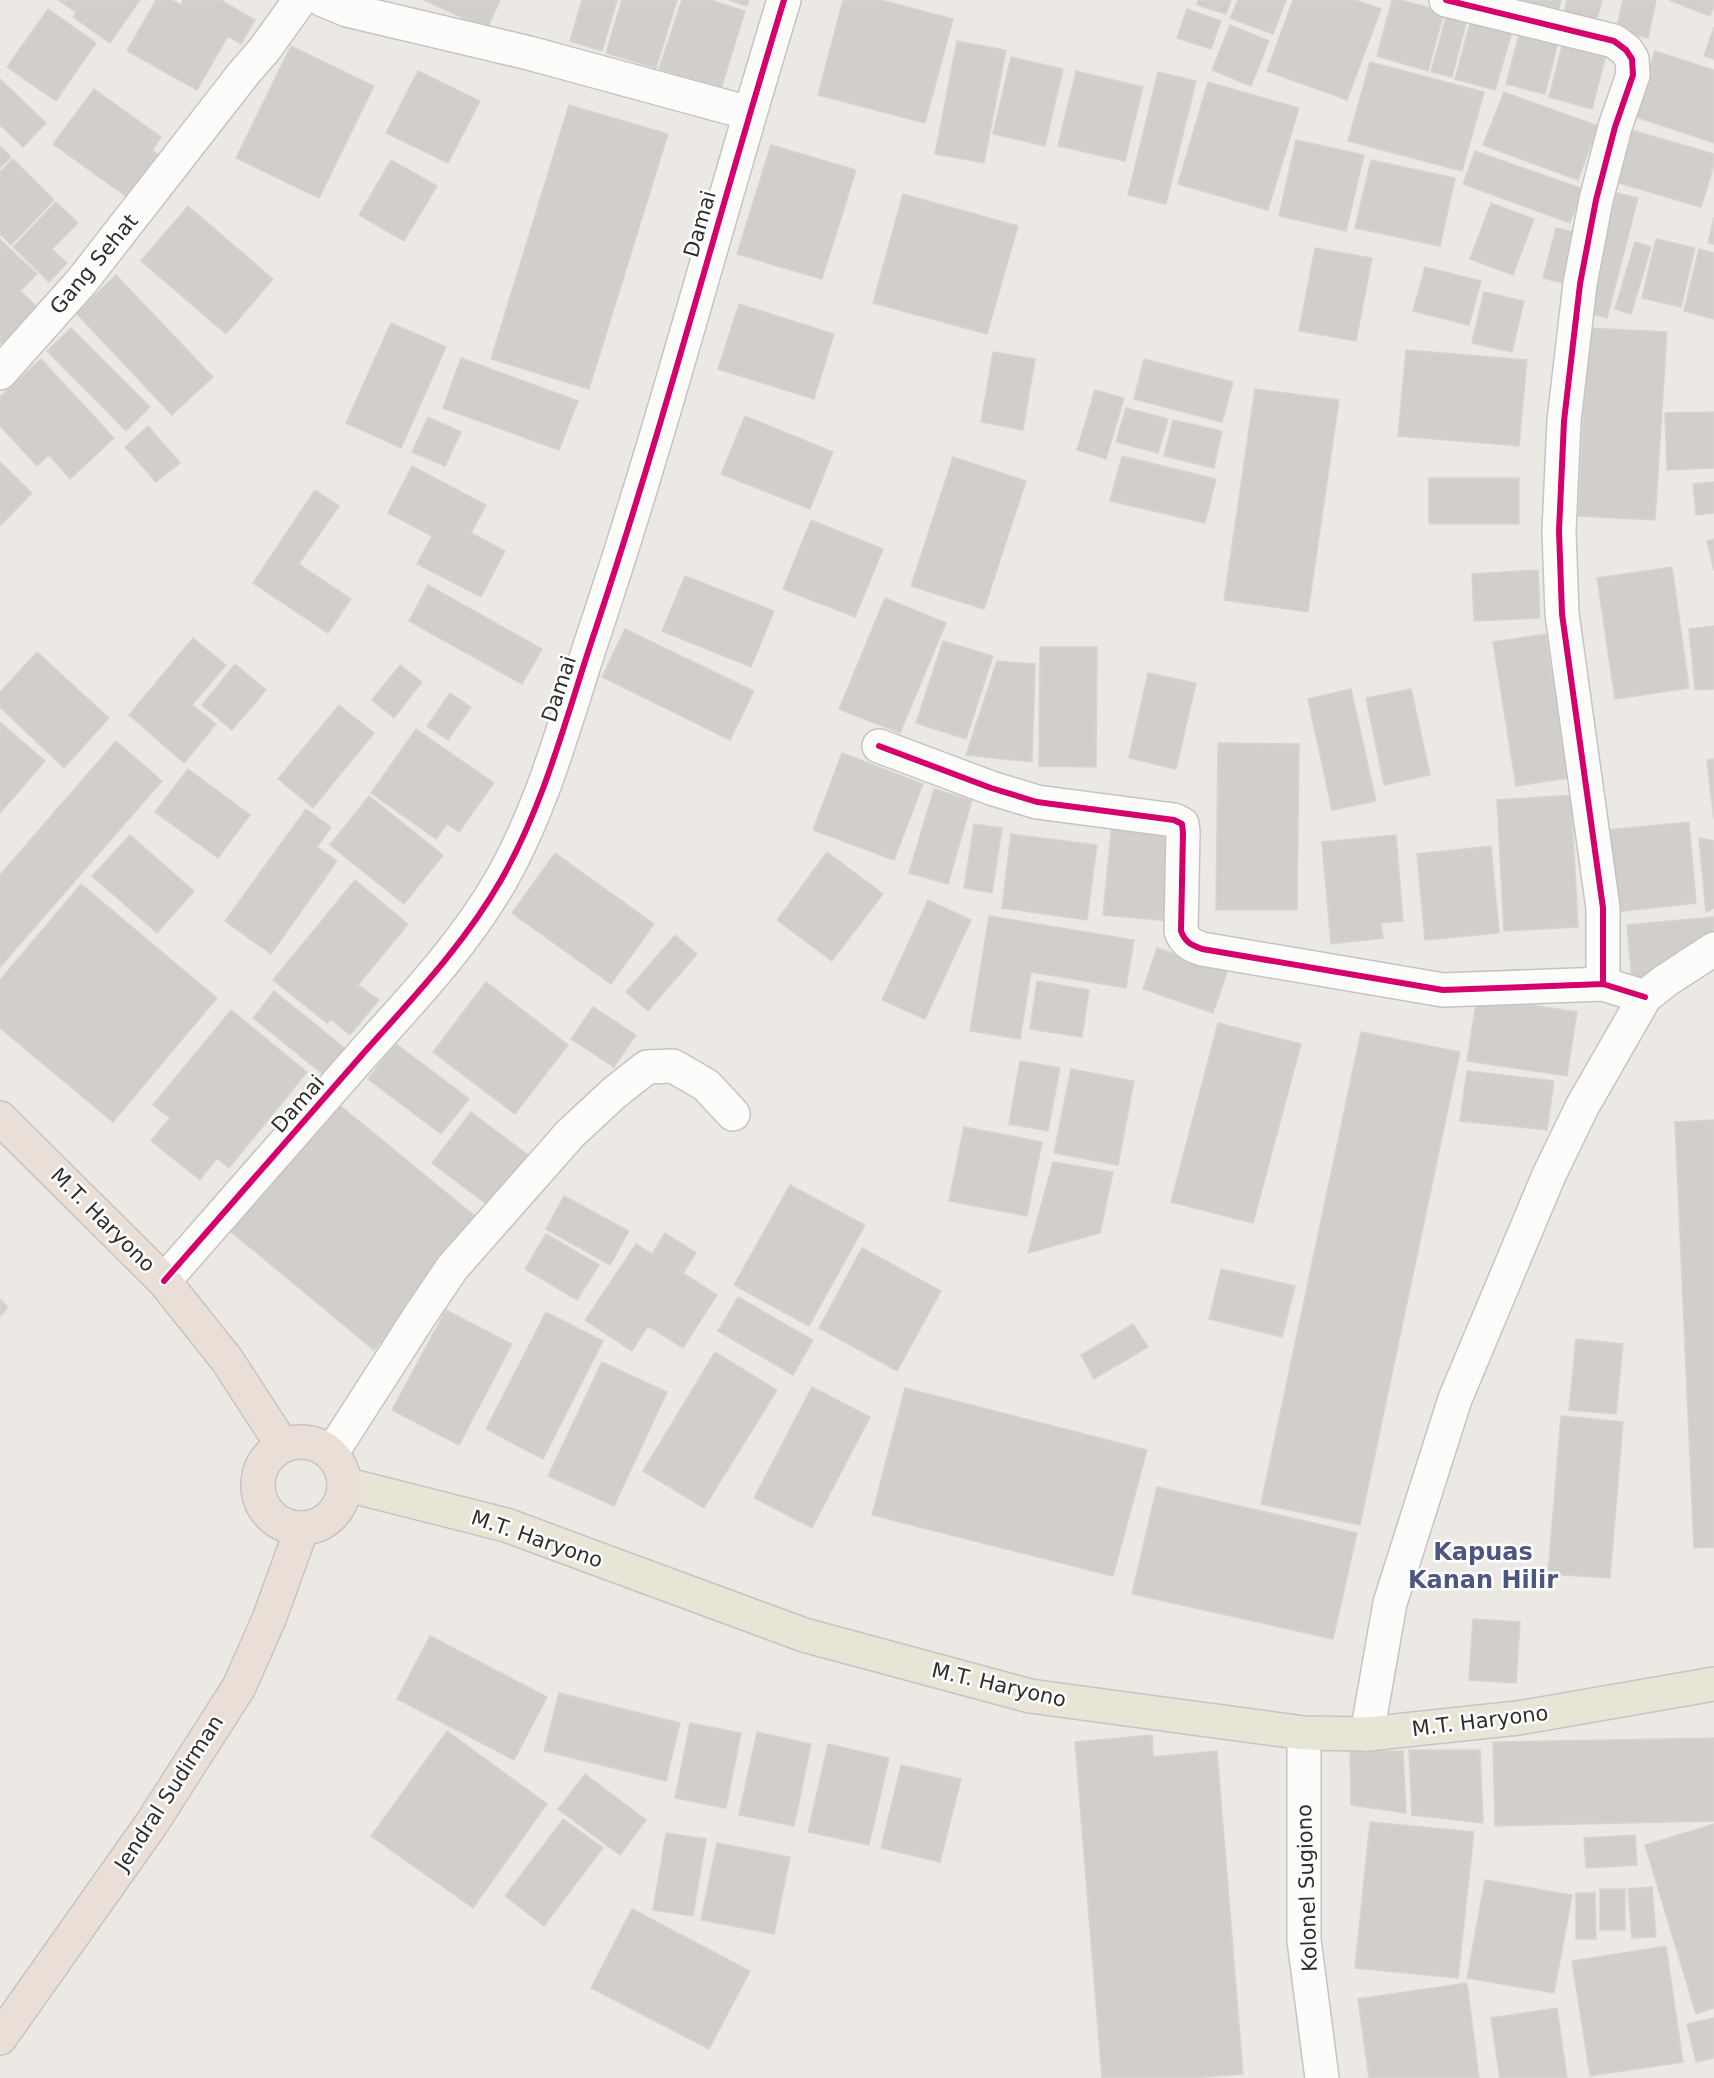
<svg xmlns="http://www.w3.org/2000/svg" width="1714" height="2078" font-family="'DejaVu Sans',sans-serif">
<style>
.building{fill:#d1cecb;stroke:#d7d4d0;stroke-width:1.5}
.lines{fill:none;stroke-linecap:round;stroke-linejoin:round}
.minor-casing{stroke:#c5c4c5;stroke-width:36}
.major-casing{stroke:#c6c5c4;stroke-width:36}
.highway-casing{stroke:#c6c5c4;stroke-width:36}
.minor{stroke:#fcfcfb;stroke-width:33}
.major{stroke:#e8e4d6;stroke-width:33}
.highway{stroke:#eadfd6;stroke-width:33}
.cycleway-casing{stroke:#fff;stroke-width:10}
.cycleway{stroke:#d6006c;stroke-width:6}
.labels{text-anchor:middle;stroke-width:5;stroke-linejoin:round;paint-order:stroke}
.street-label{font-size:21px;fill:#2e2e2e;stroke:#fff}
.quarter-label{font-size:24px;font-weight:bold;fill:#4d5680;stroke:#fff}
</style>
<rect width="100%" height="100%" fill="#ece8e4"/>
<path class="building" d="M58,0H140L110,43L73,17L76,12Z
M156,0H172L181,5L183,0H221L255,20L241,44L228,36L197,90L127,51Z
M424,0H500L487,29Z
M582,0H617L602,51L570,41Z
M622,0H677L656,68L606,53Z
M682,0H710L745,11L721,89L659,69Z
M729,0H749L747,6Z
M843,0H881L953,19L925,123L818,95Z
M1198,0H1231L1226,14L1197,5Z
M1238,0H1286L1273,34L1230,18Z
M1293,0H1355L1381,9L1347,100L1267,71Z
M1392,0H1401L1444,12L1428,71L1377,56Z
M1514,0H1561L1558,14Z
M1567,0H1602L1596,22L1564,14Z
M1623,0H1656L1648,38L1616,31Z
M1669,0H1714V6L1710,16Z
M48,9L96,43L56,101L7,67Z
M1187,9L1221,21L1211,49L1177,38Z
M1448,10L1468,15L1452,77L1431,72Z
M1473,13L1514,25L1495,90L1455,79Z
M1230,25L1269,41L1251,86L1212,70Z
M1714,27V59L1704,56Z
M1521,28L1559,38L1545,94L1506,84Z
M1565,35L1608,47L1592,109L1549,97Z
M957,41L1006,50L984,163L935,154Z
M291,46L374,86L319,198L236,158Z
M1655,51L1714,70V143L1633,116Z
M1011,57L1063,69L1045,146L993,134Z
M1370,62L1484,92L1462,171L1348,141Z
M418,71L480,101L448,163L386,133Z
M1076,71L1143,87L1125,161L1058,146Z
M1158,72L1196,81L1166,204L1128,195Z
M0,79L46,123L23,147L0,125Z
M1208,82L1299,108L1268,210L1178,184Z
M94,89L161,137L152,150L165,159L134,202L53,144Z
M1504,92L1598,126L1578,180L1483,145Z
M569,105L668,134L589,389L491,359Z
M1621,127L1714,154V165L1701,207L1605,179Z
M1296,140L1364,155L1346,231L1279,216Z
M771,145L856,170L822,279L737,254Z
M0,146L11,157L0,168Z
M1475,151L1583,189L1570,223L1463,184Z
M13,159L54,200L11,245L0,234V172Z
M391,160L437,186L404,241L359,215Z
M1371,160L1455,178L1440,246L1355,228Z
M1617,193L1638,198L1607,318L1586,312Z
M903,194L1018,226L987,334L873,303Z
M56,202L78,223L52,249L67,263L49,282L13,247Z
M1491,203L1534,219L1513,275L1470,259Z
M188,206L273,279L226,334L141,261Z
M1714,217V244L1708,243Z
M1556,228L1583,234L1570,285L1543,278Z
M0,239L8,247L0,256Z
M1656,239L1695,248L1681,307L1642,298Z
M1635,242L1651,247L1631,314L1615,309Z
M8,247L37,274L20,291L38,308L2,344L0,342V256Z
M1315,248L1372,258L1356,341L1299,331Z
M1699,249L1714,253V319L1684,311Z
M1425,267L1481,281L1469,325L1413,311Z
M116,275L213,377L172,415L76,313Z
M1484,292L1524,301L1512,352L1472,343Z
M739,304L834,334L814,399L718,369Z
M391,323L446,347L401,448L346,423Z
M71,328L150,407L126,431L47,351Z
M1588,328L1667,332L1655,520L1578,516Z
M1406,350L1527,360L1519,446L1398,436Z
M993,352L1035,359L1023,430L981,422Z
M461,358L578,401L559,450L443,408Z
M41,359L114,438L70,479L49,455L37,466L0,426V397Z
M1144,359L1233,382L1222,422L1134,399Z
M1255,389L1339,400L1308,612L1224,600Z
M1095,390L1124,398L1106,459L1077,450Z
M1126,408L1168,419L1158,453L1116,442Z
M1714,412V468L1667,470L1665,413Z
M745,416L833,452L810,509L721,474Z
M428,417L461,432L445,466L412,452Z
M1173,420L1222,431L1214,468L1164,456Z
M148,426L180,463L156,482L125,447Z
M1122,456L1216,479L1205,523L1110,501Z
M953,457L1026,481L984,609L911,586Z
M0,462L32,493L1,525L0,524Z
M412,466L486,505L471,533L505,551L481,597L417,564L432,536L388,513Z
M1429,478H1519V524H1429Z
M1714,482V513L1696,515L1693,484Z
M315,490L339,506L299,564L351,599L328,633L253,583Z
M811,520L883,549L855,617L783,589Z
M1714,539V571L1707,541Z
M1672,567L1689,688L1615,699L1597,578Z
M1538,570L1540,618L1474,621L1472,574Z
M685,576L774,611L751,667L662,631Z
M428,585L542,649L522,684L409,621Z
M885,598L946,623L900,733L839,709Z
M1714,626V689L1695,690L1689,629Z
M625,629L754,691L730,740L602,677Z
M1546,634L1568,778L1516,786L1493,642Z
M193,638L226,665L192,705L216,724L184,763L129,715Z
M943,641L993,656L966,739L916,723Z
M1040,647H1097L1096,767L1039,766Z
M37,652L109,718L64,768L0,707V692Z
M997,661L1035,664L1032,762L966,755Z
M235,664L266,690L232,730L202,705Z
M400,665L422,682L394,718L372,700Z
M1148,673L1196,683L1176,769L1129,758Z
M1351,689L1376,801L1332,810L1308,699Z
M1411,689L1430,775L1384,785L1366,698Z
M450,693L471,707L448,740L427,726Z
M339,705L374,733L313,808L278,779Z
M0,722L45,761L0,813Z
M416,729L494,783L459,832L447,824L436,839L371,793Z
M116,741L162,781L0,967V875Z
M1218,743L1299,744L1297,910H1216Z
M842,753L923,784L894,860L813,830Z
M1714,759V820L1707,760Z
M188,769L250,815L218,858L155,812Z
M934,789L972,800L948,884L909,873Z
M1571,795L1578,927L1504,931L1497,800Z
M369,796L443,855L404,904L330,845Z
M306,809L331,827L317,847L337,861L271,954L225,921Z
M1112,822L1178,827L1170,921L1103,915Z
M1689,822L1696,903L1616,912L1608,830Z
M974,824L1002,828L992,893L964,888Z
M1011,834L1097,845L1087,920L1002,908Z
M130,835L194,891L157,933L92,876Z
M1396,835L1403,921L1381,923L1383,938L1331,944L1322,842Z
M1699,838L1714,841V908L1706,912Z
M1491,846L1499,933L1425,940L1417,854Z
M827,852L883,894L832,961L777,920Z
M555,853L654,924L611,984L512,913Z
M355,880L408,924L358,985L379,1000L350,1035L331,1019L327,1023L273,980Z
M81,884L217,998L113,1122L0,1028V980Z
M928,900L971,920L925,1019L882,1000Z
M989,916L1134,940L1126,988L1031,972L1020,1039L970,1031Z
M1714,917V945L1633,991L1627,925Z
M675,935L697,954L648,1011L626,992Z
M1157,948L1227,972L1213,1013L1143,989Z
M1037,981L1089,990L1082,1037L1030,1029Z
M486,982L568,1045L515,1114L433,1052Z
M274,991L347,1050L325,1076L253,1018Z
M1477,997L1577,1012L1567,1076L1467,1061Z
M593,1007L636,1035L614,1067L571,1039Z
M231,1010L307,1072L229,1168L217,1158L200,1180L151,1141L170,1118L153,1105Z
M1218,1023L1301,1044L1253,1223L1171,1202Z
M1361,1032L1460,1052L1360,1525L1261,1504Z
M395,1043L469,1099L441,1134L368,1079Z
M1020,1061L1060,1068L1048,1131L1009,1124Z
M1071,1069L1134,1081L1118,1165L1054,1153Z
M1467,1071L1554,1081L1547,1130L1460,1121Z
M337,1103L481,1221L374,1350L230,1231Z
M471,1112L532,1158L493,1209L432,1163Z
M1714,1120V1547L1694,1548L1675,1122Z
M964,1127L1042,1142L1027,1216L949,1201Z
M1053,1162L1113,1172L1100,1233L1028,1253Z
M790,1185L865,1225L809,1326L734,1285Z
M564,1196L629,1231L610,1265L546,1229Z
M665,1233L696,1253L683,1273L717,1295L683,1348L648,1326L632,1351L585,1320L636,1244L652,1254Z
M546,1234L599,1265L577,1300L525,1269Z
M862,1248L941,1291L897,1371L819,1328Z
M1221,1269L1295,1286L1282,1337L1209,1319Z
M738,1297L813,1340L793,1375L718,1331Z
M0,1299L8,1307L0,1316Z
M446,1310L512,1344L459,1445L392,1410Z
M546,1312L603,1341L543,1459L486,1429Z
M1133,1324L1148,1347L1094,1379L1081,1355Z
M1576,1339L1623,1344L1616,1414L1569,1410Z
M715,1352L777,1390L704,1508L643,1471Z
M602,1362L667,1392L614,1506L548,1476Z
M812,1387L870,1417L812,1528L754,1498Z
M905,1388L1147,1450L1113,1576L872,1515Z
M1561,1416L1623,1422L1610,1578L1548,1574Z
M1157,1487L1357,1533L1333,1639L1132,1594Z
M1473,1619L1520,1622L1516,1683L1469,1680Z
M430,1636L547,1697L514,1760L397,1699Z
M559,1693L680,1723L666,1781L544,1751Z
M690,1723L741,1733L726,1808L675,1798Z
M447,1731L547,1804L473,1908L371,1836Z
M757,1732L811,1744L794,1826L739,1815Z
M1152,1735L1153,1757L1217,1751L1243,2074L1191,2078H1102L1075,1742Z
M1714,1738V1821L1495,1826L1493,1742Z
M828,1744L889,1758L869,1845L808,1832Z
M1409,1750H1480L1483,1823L1412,1815Z
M1350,1751H1403L1406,1813L1351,1805Z
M901,1765L961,1779L940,1862L881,1848Z
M585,1774L646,1820L620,1855L558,1809Z
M563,1819L603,1848L544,1926L505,1896Z
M1370,1822L1474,1832L1458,1978L1355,1968Z
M1714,1824V2008L1696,2014L1645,1845Z
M666,1833L706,1839L693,1916L653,1910Z
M1635,1835L1637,1865L1586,1868L1584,1838Z
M717,1843L790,1857L774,1934L701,1920Z
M1485,1880L1572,1895L1554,1993L1467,1978Z
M1652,1887L1656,1937L1632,1938L1628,1889Z
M1600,1889H1625V1930H1600Z
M1576,1893H1595L1596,1939H1576Z
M632,1909L750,1971L709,2049L591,1988Z
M1666,1946L1683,2062L1590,2076L1572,1961Z
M1467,1983L1479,2078H1369L1358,1999Z
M1557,2008L1567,2078H1500L1491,2018Z
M1714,2018V2058L1696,2062L1687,2024Z"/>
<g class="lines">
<g class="minor-casing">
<path id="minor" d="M323,0L347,10L529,53L749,113
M1446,0L1614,41L1626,50L1632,59L1633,75L1615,127L1596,200L1580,284L1564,421L1559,531L1562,614L1603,908V984
M0,373L82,281L244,73L264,50L300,0
M879,746L991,788L1037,802L1174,820L1182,824L1183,833L1181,931C1185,942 1191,945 1202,949L1443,990L1603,984L1645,997
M164,1281C230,1206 296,1131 361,1056C411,1000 464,945 501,880C546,801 567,713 596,628C665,421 720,209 784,0
M331,1454L419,1317L452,1268L570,1134L614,1093L647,1067L673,1066L706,1085L733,1114
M1304,1733V1940L1322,2078
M1367,1734L1390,1603L1455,1399L1549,1175L1583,1105L1645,997L1665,981L1714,949"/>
</g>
<g class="major-casing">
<path id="major" d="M344,1484L506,1525L804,1635L1030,1696L1304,1733L1367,1734L1518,1718L1714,1684"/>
</g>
<g class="highway-casing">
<path id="highway" d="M0,1118L164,1281L227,1360L283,1446
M258 1485a43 43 0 1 1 86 0a43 43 0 1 1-86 0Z
M0,2038L152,1823L239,1687L269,1619L302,1528"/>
</g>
<use href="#minor" class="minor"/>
<use href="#major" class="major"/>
<use href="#highway" class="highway"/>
<g class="cycleway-casing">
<path id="cycleway" d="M1446,0L1614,41L1626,50L1632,59L1633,75L1615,127L1596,200L1580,284L1564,421L1559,531L1562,614L1603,908V984
M879,746L991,788L1037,802L1174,820L1182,824L1183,833L1181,931C1185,942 1191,945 1202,949L1443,990L1603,984L1645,997
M164,1281C230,1206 296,1131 361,1056C411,1000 464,945 501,880C546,801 567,713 596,628C665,421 720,209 784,0"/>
</g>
<use href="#cycleway" class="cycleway"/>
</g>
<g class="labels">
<g class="street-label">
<text transform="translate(700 224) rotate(-74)" y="7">Damai</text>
<text transform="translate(94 264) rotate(-50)" y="7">Gang Sehat</text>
<text transform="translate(559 689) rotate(-72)" y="7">Damai</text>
<text transform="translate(298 1104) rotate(-49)" y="7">Damai</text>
<text transform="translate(103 1220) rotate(45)" y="7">M.T. Haryono</text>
<text transform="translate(537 1539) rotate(19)" y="7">M.T. Haryono</text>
<text transform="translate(999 1685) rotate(13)" y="7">M.T. Haryono</text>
<text transform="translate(1480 1721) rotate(-7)" y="7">M.T. Haryono</text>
<text transform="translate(169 1793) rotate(-57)" y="7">Jendral Sudirman</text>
<text transform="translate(1307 1888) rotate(-92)" y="7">Kolonel Sugiono</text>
</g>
<g class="quarter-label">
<text x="1483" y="1560">Kapuas<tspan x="1483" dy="28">Kanan Hilir</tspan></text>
</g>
</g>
</svg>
